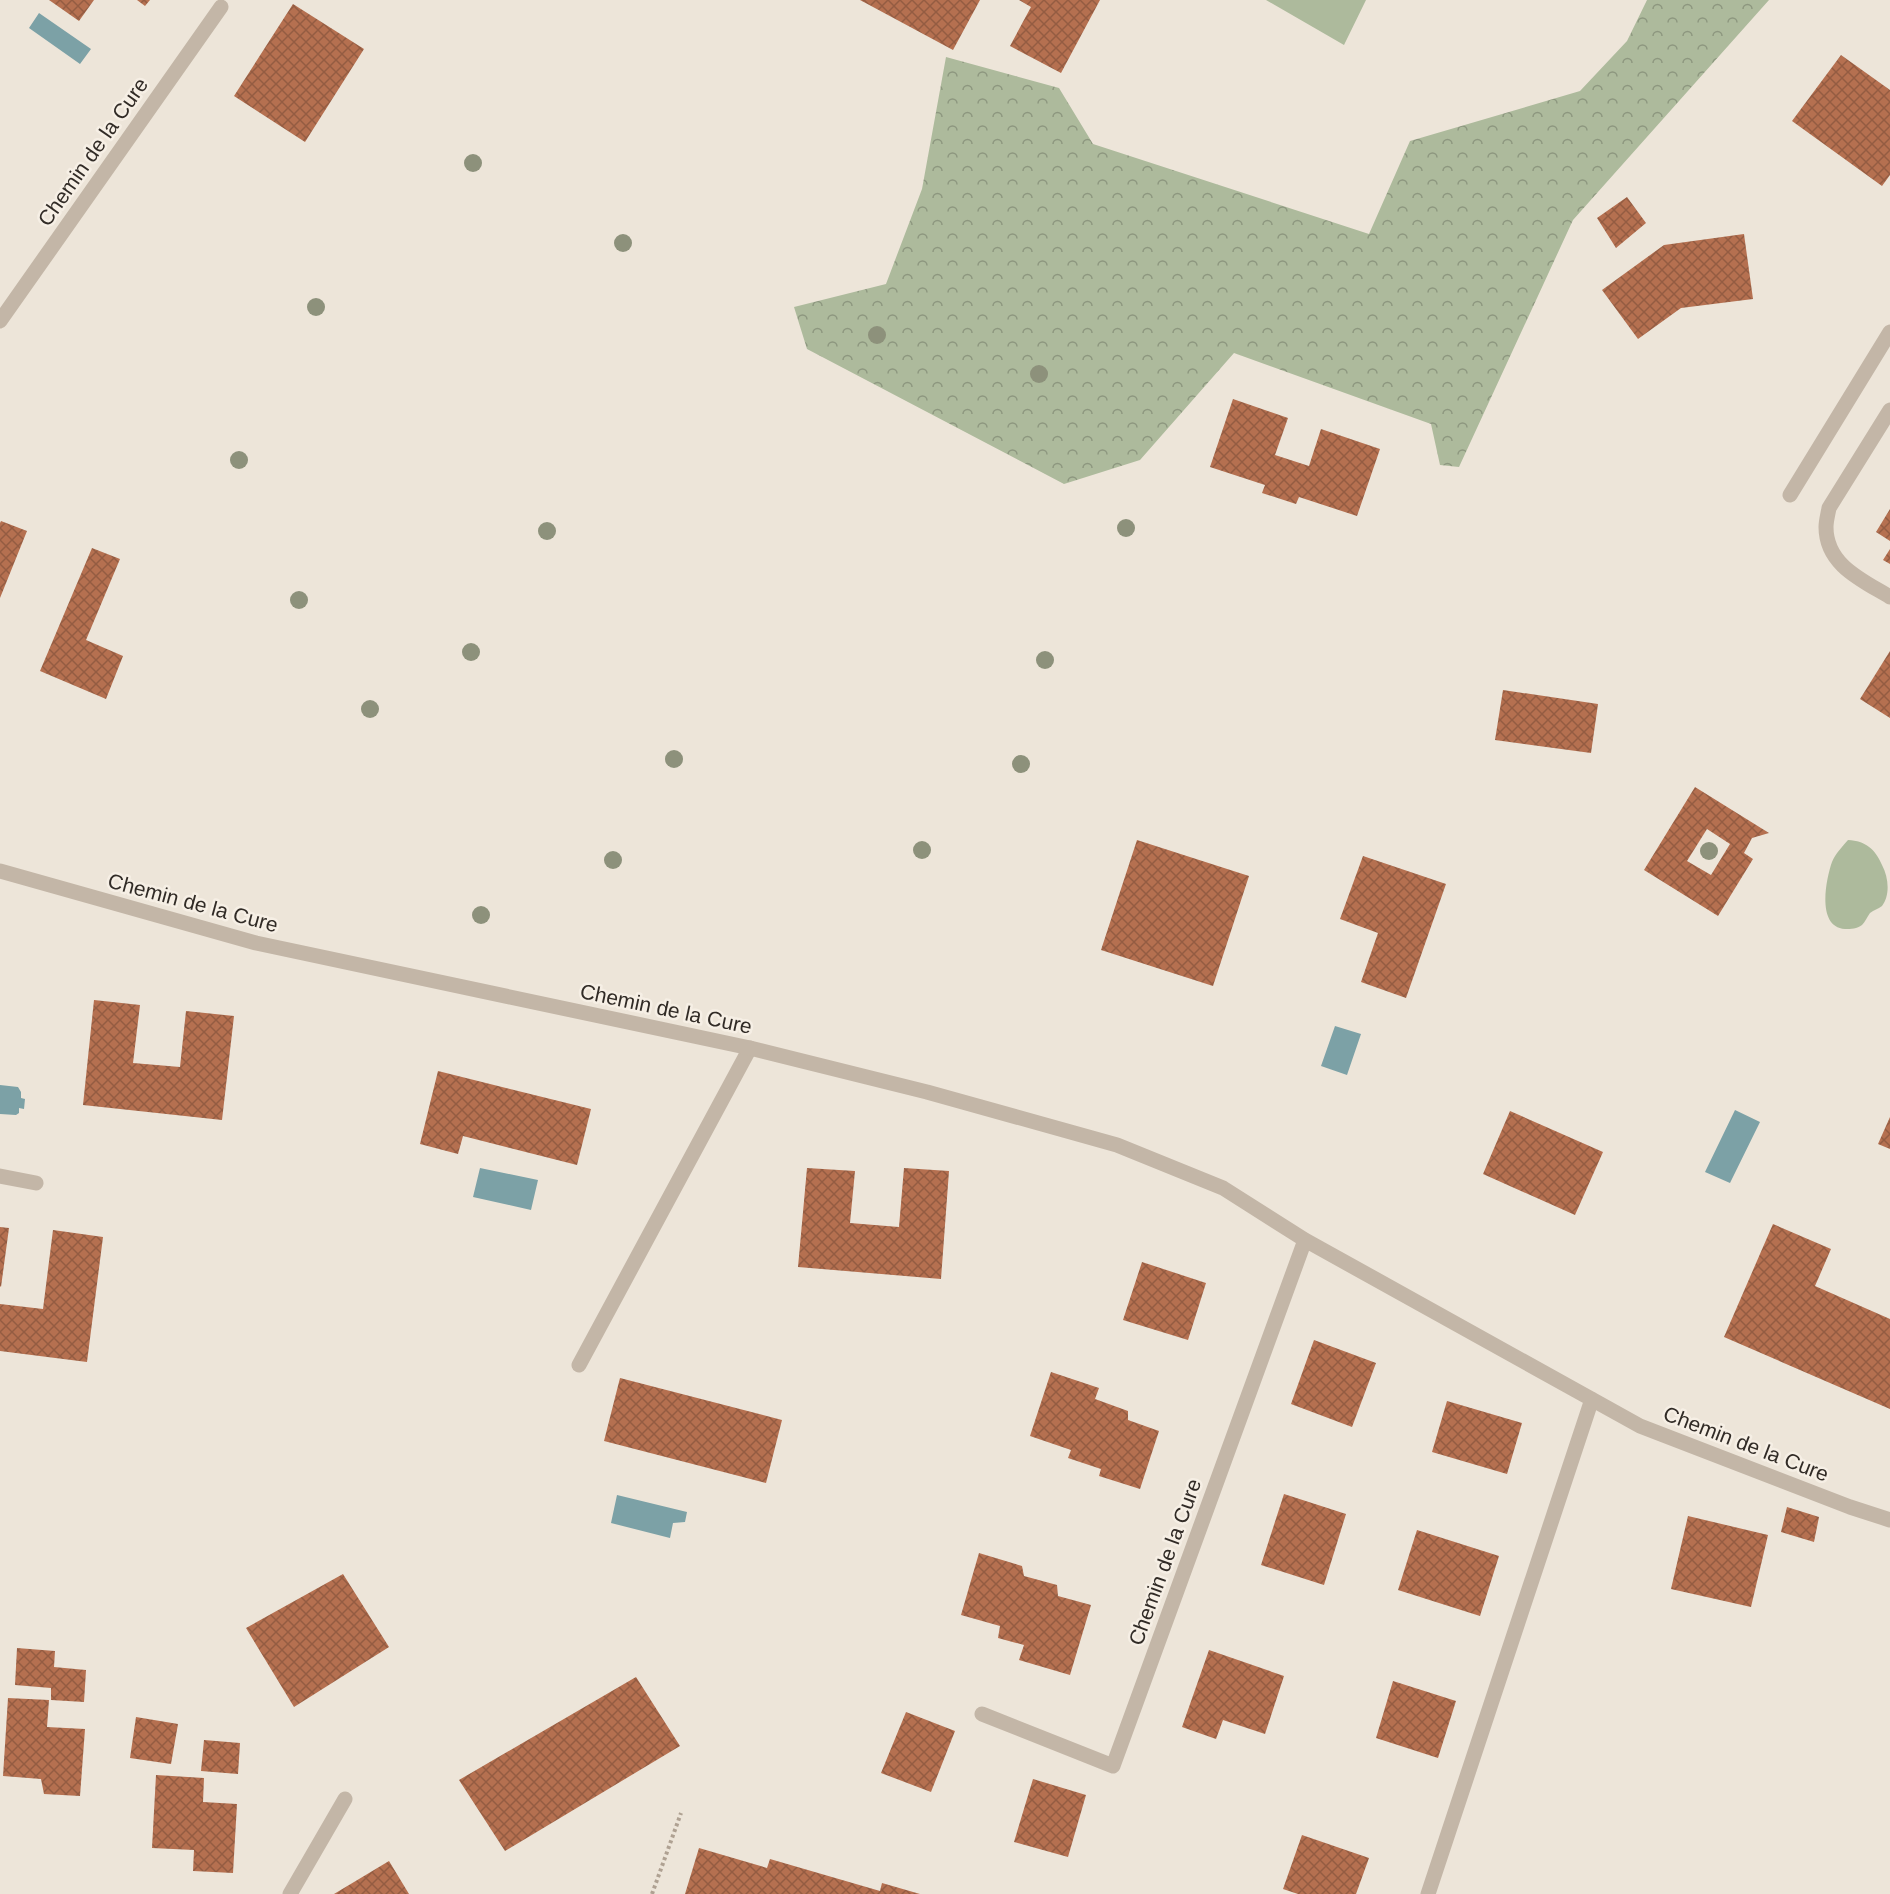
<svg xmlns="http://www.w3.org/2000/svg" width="1890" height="1894" font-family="Helvetica,sans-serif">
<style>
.green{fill:#adba9c}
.forest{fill:url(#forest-crowns)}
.water{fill:#7ca1a6}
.building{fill:url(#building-cross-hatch);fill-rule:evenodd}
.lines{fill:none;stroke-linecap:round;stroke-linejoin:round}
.path{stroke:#afa192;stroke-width:4;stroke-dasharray:3 3;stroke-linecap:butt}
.service{stroke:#c3b6a7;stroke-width:15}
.minor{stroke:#c3b6a7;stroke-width:15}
.tree{fill:#8d917b}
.labels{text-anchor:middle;stroke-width:5;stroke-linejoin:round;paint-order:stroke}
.street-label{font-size:21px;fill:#312b26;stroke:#f6efe5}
</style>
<defs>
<pattern id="forest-crowns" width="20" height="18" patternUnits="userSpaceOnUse" patternTransform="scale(1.5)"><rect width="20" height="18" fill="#adba9c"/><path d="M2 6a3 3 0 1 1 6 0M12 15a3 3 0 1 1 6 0" fill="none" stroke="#8d977f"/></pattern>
<pattern id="building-cross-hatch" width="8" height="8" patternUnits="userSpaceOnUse" patternTransform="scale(1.5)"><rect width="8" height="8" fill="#b57050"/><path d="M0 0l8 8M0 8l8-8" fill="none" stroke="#945c42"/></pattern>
</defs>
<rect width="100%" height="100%" fill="#ede5d9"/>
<path class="green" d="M1266,0H1366L1344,45Z
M1848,840C1866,841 1875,849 1882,865C1889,878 1890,896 1882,906C1878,909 1874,910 1870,913C1867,917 1865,922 1862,925C1857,929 1851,929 1845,929C1816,927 1826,879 1832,862C1835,854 1843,846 1848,840Z"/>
<path class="forest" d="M1647,0H1769L1573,220L1459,467L1440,465L1431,424L1234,353L1140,460L1064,484L807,349L794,307L886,284L922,189L946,57L1059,88L1093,144L1369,234L1410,141L1580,91L1627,41Z"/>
<path class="water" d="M39,13L91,49L80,64L29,28Z
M1335,1026L1361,1034L1347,1075L1321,1066Z
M0,1085L18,1087L21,1092V1098L25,1099L24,1109L19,1108V1113L16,1115L0,1114Z
M1735,1110L1760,1122L1730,1183L1705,1172Z
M480,1168L538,1180L531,1210L473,1197Z
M617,1495L687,1512L685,1522L673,1523L670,1538L611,1523Z"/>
<path class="building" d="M49,0H94L79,21Z
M137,0H150L145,6Z
M860,0H980L953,50Z
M1019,0H1100L1061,73L1010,46L1031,7Z
M293,4L364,49L305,142L234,96Z
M1841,55L1890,90V175L1882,186L1792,121Z
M1627,197L1646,223L1616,248L1597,218Z
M1744,234L1753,299L1681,308L1638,339L1602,290L1664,245Z
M1233,399L1288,418L1275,455L1309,466L1321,429L1380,449L1357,516L1299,497L1296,504L1262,493L1265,485L1210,467Z
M1890,509V541L1876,532Z
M1,521L27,531L0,598V523Z
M92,548L120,559L86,640L123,656L106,699L40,671Z
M1890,549V564L1883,560Z
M1890,651V718L1860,699Z
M1503,690L1598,704L1591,753L1495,740Z
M1695,787L1769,833L1752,838L1744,853L1753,859L1718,916L1644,870ZM1707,829L1730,844L1711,875L1687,861Z
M1137,840L1249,876L1213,986L1101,950Z
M1363,856L1446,884L1406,998L1361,982L1378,933L1340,919Z
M94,1000L140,1005L133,1063L180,1067L186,1011L234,1016L222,1120L83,1105Z
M438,1071L591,1109L577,1165L463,1136L458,1154L420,1144Z
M1510,1111L1603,1152L1575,1215L1483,1174Z
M1890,1117V1149L1878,1144Z
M807,1168L855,1171L850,1223L899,1227L904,1168L949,1171L941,1279L798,1267Z
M1773,1224L1831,1249L1815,1286L1890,1319V1409L1724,1337Z
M0,1227L9,1228L1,1287L0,1286Z
M53,1230L103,1237L87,1362L0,1351V1304L43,1309Z
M1142,1262L1206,1283L1188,1340L1123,1320Z
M1314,1340L1376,1363L1352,1427L1291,1404Z
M1051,1372L1099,1388L1095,1399L1128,1411V1420L1159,1431L1140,1489L1099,1476L1101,1469L1068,1458L1071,1450L1030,1436Z
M620,1378L782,1420L766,1483L604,1441Z
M1447,1401L1522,1423L1507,1474L1432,1452Z
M1284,1494L1346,1514L1324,1585L1261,1565Z
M1787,1507L1819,1517L1814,1542L1781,1532Z
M1688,1516L1768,1535L1751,1607L1671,1589Z
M1417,1530L1499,1556L1480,1616L1398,1590Z
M979,1553L1022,1566L1024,1576L1057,1585L1058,1596L1091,1605L1070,1675L1019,1660L1024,1645L998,1638L1000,1626L961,1615Z
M343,1574L389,1647L294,1707L246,1628Z
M17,1648L55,1651L54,1667L86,1670L84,1702L51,1700V1688L15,1685Z
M1209,1650L1284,1676L1265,1734L1223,1720L1216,1739L1182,1727Z
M636,1677L680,1746L505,1851L459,1780Z
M1393,1681L1456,1701L1438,1758L1376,1738Z
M8,1698L49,1700L47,1727L85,1729L80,1796L44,1794L41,1779L3,1776Z
M906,1712L955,1731L931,1792L881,1773Z
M136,1717L178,1724L171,1764L130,1758Z
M204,1740L240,1743L238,1774L201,1771Z
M156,1775L204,1778L203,1802L237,1804L233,1873L193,1871L194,1850L152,1848Z
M1033,1779L1086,1795L1068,1857L1014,1842Z
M1302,1835L1369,1858L1356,1894H1298L1283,1889Z
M699,1848L767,1868L770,1859L880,1891L882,1883L920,1894H685Z
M389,1861L409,1894H334Z"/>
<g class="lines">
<path class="path" d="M652,1894L681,1813"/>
<path class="service" d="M0,321L221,7
M1890,410L1829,508C1828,514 1826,521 1826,527C1826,565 1862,580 1890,597
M1790,495L1890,332
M0,1176L36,1183
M579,1365L750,1048"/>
<path class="minor" d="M0,871L256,943L750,1048L927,1092L1117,1145L1223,1188L1305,1240L1640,1426L1850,1507L1890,1520
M982,1714L1113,1766L1305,1240
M290,1894L345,1799
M1428,1894L1592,1399"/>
</g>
<g class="tree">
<circle cx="473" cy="163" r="9"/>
<circle cx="623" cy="243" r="9"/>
<circle cx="316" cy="307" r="9"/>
<circle cx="877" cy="335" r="9"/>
<circle cx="1039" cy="374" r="9"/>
<circle cx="239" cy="460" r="9"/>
<circle cx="1126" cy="528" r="9"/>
<circle cx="547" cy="531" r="9"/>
<circle cx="299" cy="600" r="9"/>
<circle cx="471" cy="652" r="9"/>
<circle cx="1045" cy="660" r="9"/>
<circle cx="370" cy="709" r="9"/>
<circle cx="674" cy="759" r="9"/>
<circle cx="1021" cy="764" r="9"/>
<circle cx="922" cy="850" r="9"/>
<circle cx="1709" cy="851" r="9"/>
<circle cx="613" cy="860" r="9"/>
<circle cx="481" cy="915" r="9"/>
</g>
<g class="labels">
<g class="street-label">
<text transform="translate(93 152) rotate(-55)" y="7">Chemin de la Cure</text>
<text transform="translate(193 903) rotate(15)" y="7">Chemin de la Cure</text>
<text transform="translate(666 1009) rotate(12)" y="7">Chemin de la Cure</text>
<text transform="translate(1746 1444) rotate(21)" y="7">Chemin de la Cure</text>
<text transform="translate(1165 1562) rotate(-70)" y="7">Chemin de la Cure</text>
</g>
</g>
</svg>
